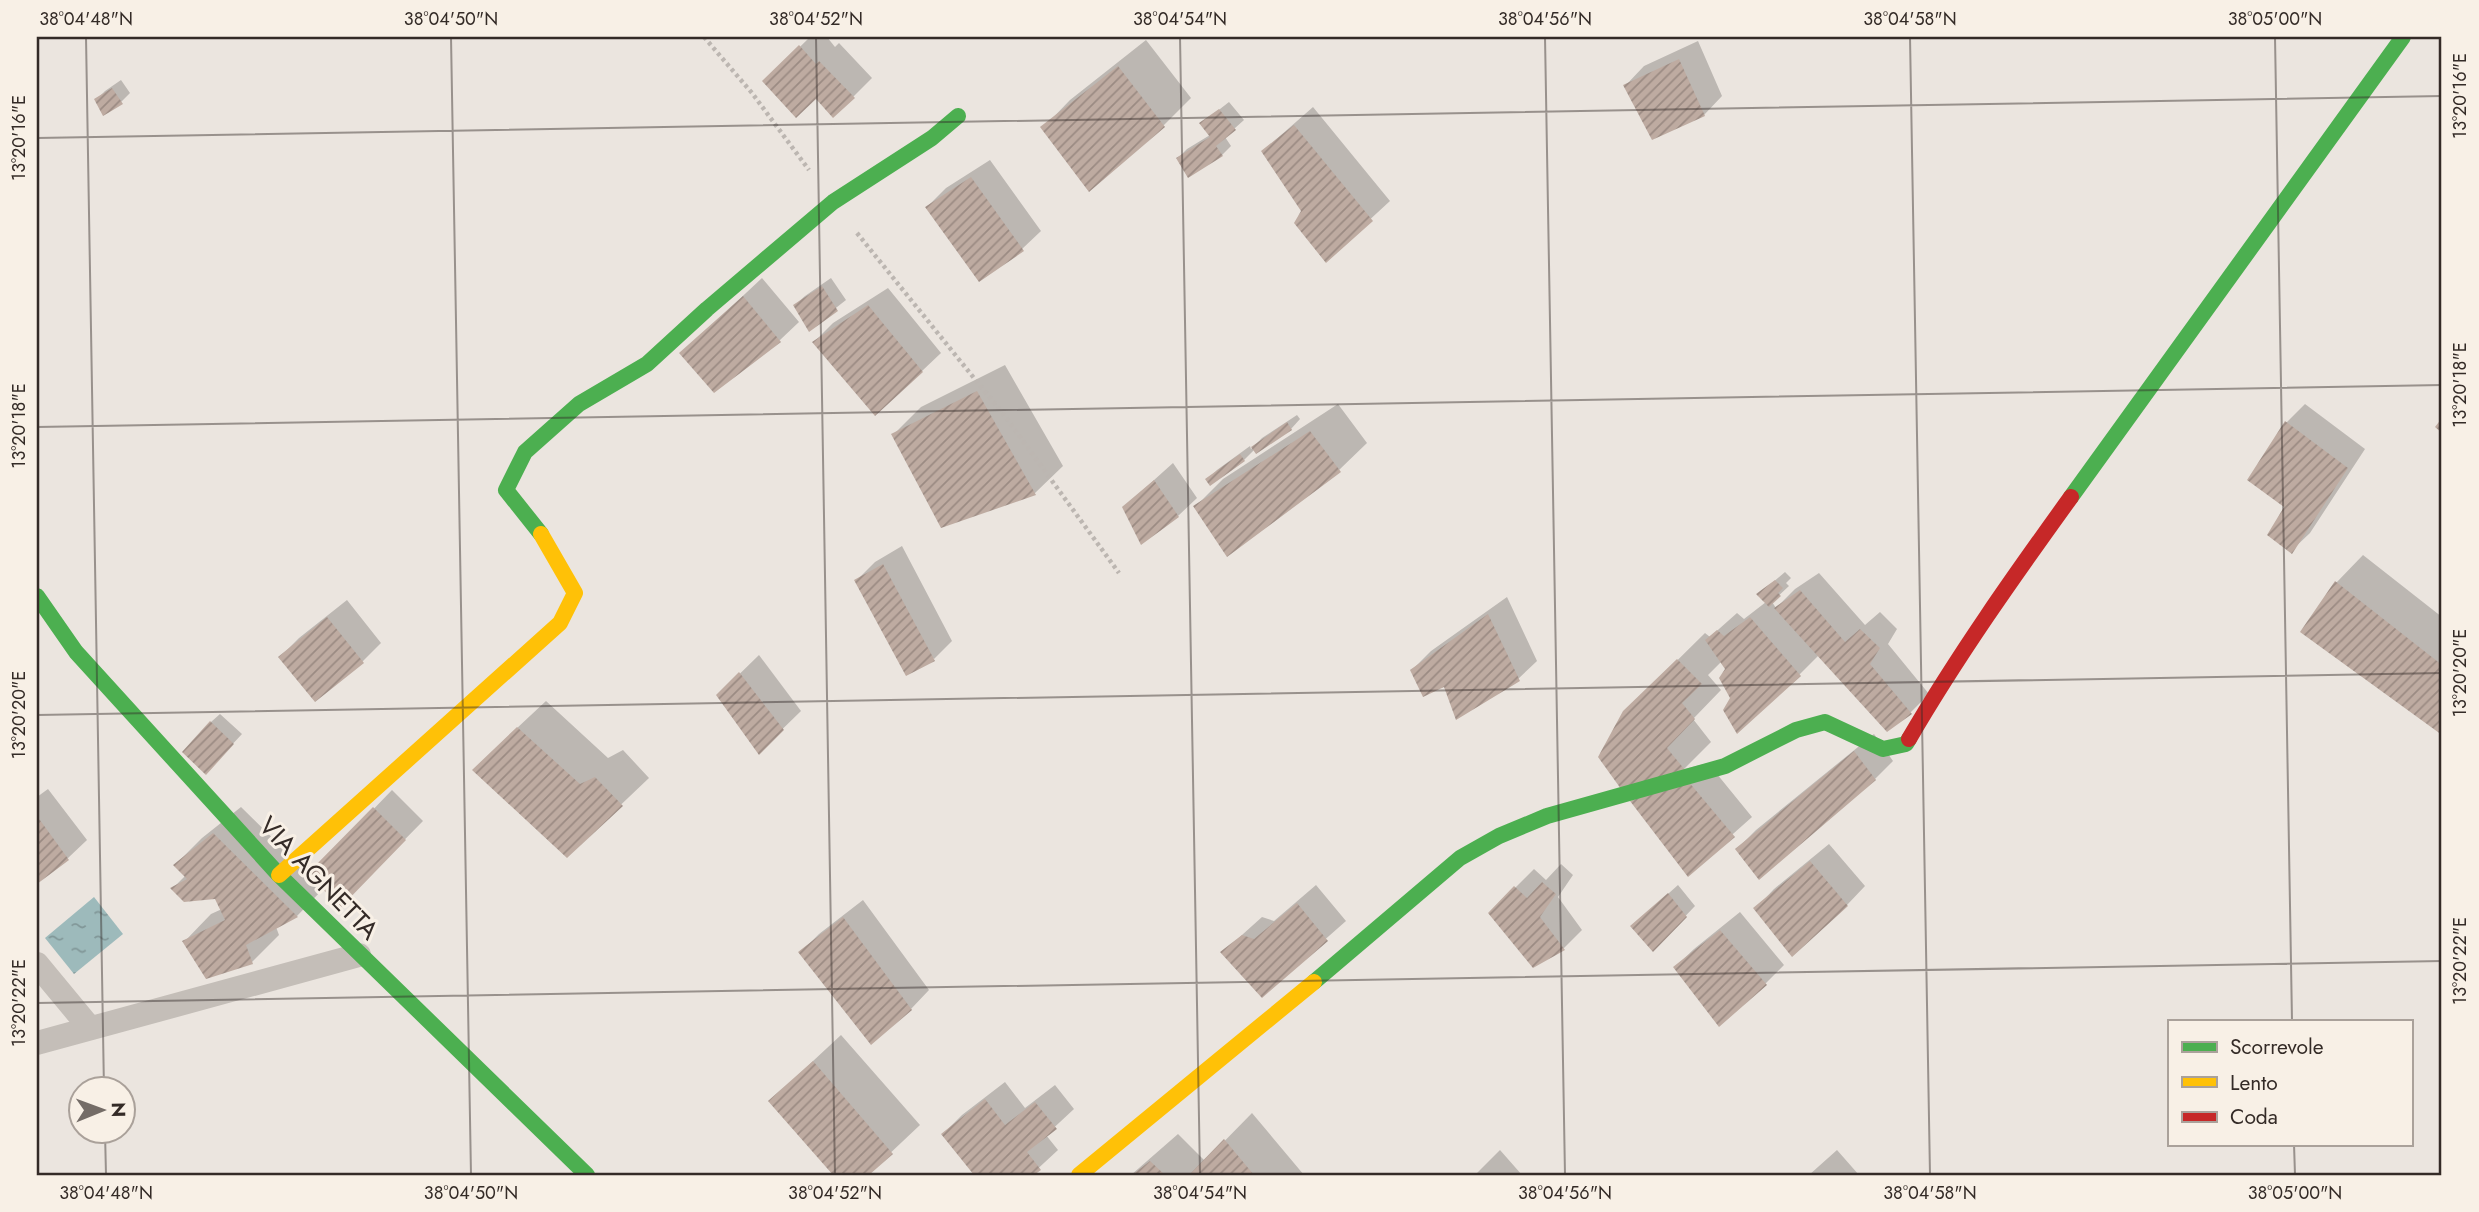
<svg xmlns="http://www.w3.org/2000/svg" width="2479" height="1212" font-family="Jost,sans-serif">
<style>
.water{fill:url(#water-ripples)}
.shadow{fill:#0003}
.building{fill:url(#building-hatch)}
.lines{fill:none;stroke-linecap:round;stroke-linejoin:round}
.path{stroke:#bcb6b1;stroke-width:4.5;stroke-dasharray:3.5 3.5;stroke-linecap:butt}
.lane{stroke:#c4beb8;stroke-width:24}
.fast{stroke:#4caf50;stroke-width:16}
.slow{stroke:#ffc107;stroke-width:16}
.jam{stroke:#c62828;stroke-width:16}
.ticks{fill:none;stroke:#342b27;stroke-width:2;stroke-opacity:0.45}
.labels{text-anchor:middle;stroke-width:6;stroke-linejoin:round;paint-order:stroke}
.street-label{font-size:26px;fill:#342b27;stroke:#f8f0e6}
.neatline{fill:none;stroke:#342b27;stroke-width:2.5}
.ticks-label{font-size:18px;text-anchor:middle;fill:#342b27}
</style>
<defs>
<pattern id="water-ripples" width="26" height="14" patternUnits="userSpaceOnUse" patternTransform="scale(1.75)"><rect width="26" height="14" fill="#9dbabb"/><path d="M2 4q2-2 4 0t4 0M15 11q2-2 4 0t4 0" fill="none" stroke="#819798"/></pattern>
<pattern id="building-hatch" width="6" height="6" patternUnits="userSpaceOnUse" patternTransform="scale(1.75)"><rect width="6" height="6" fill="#beaba1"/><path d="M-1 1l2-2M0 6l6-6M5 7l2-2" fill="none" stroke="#9b8b83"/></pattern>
</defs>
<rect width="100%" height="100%" fill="#ebe5df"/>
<path class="water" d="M94,897L123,934L74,974L45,938Z"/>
<path class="shadow" d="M810,37H827L835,47L839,43L872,78L853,97L764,82Z
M1146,40L1191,98L1163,126L1043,128L1070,100Z
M1698,41L1722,96L1704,115L1626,85L1644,66Z
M121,80L130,93L121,102L96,100L105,91Z
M1229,102L1244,120L1225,137L1231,146L1222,155L1188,175L1178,158L1187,149L1210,135L1202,123Z
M1313,107L1390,201L1326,260L1303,211L1263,151Z
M990,160L1041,231L1022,249L927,207L946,188Z
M762,278L799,322L780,340L714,391L682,353Z
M831,278L846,300L809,329L795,305L805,296Z
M888,288L941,353L922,371L814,342L833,323Z
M1005,365L1063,466L1035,493L942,526L894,434L921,407Z
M1338,404L1367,443L1339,470L1196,506L1223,479Z
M2305,404L2365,449L2310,533L2291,551L2286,507L2287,422Z
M1297,415L1300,419L1291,429L1255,449L1244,460L1208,479L1217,470L1250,446L1251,449L1262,438Z
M1173,463L1197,498L1178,516L1124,507Z
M902,546L952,641L934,659L856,581L875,562Z
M2363,555L2442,617V733L2302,631L2336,583Z
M1785,572L1791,578L1786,583L1789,586L1772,602L1776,608L1795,589L1819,573L1865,625L1880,612L1897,629L1888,644L1929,694L1910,713L1819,655L1799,675L1732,698L1727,669L1722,661L1708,675L1721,690L1693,719L1711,742L1684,769L1708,763L1752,817L1688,874L1625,712L1705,633L1710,637L1737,613L1744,619L1766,602L1759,594Z
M1507,597L1537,661L1518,679L1445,685L1412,670L1431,651Z
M347,600L381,643L362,662L280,657L299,638Z
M759,655L801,711L759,752L718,695Z
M546,701L608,758L623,750L649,778L567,856L501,743Z
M220,714L242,734L215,763L211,722Z
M1874,734L1893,761L1875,779L1737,849L1756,830Z
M48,789L87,840L68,858L37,882V797Z
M392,790L423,821L359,886L324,888L297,916L276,927L279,935L252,962L184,942L211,914L222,909L216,897L173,888L186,875L175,865L202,838L241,807L310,875Z
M1829,844L1865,886L1847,905L1756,908L1774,889Z
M1561,864L1573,875L1558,897L1582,930L1564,948L1534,965L1490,913L1534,869L1546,880Z
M1316,885L1346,921L1262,995L1223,952L1262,917L1274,921Z
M1678,885L1695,906L1653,950L1641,918Z
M863,900L929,990L911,1009L800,953L819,934Z
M1740,912L1784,965L1765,984L1675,967L1694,949Z
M841,1035L920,1125L867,1175H835L770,1101Z
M1005,1082L1025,1108L1055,1085L1074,1109L1046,1135L1058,1150L1031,1175H976L943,1134L962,1115Z
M1252,1113L1304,1175H1131L1178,1134L1205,1161Z
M1500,1150L1522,1175H1475Z
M1837,1150L1859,1175H1809Z"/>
<path class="building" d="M799,45L816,64L819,61L855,98L833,118L816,99L796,118L762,81Z
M1679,59L1705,116L1652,140L1623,85Z
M1118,66L1165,127L1089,192L1040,127Z
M112,88L123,104L103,116L94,99Z
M1219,109L1236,130L1216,146L1223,156L1188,178L1176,158L1210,137L1199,123Z
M1294,125L1373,221L1326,263L1294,223L1301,211L1261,151Z
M971,177L1024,251L979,282L925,207Z
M822,286L838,311L809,332L793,305Z
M743,296L781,342L714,393L679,353Z
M868,305L923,372L875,416L812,342Z
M977,391L1036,495L941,528L891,434Z
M2442,418V433L2435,427Z
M2285,421L2348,468L2292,554L2267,535L2284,507L2247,480Z
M1287,422L1292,430L1256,454L1251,447Z
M1310,431L1341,472L1227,557L1193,506Z
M1240,454L1245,461L1210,486L1205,479Z
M1154,480L1179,517L1141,545L1122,507Z
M883,564L935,661L906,676L854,580Z
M1775,580L1783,588L1778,593L1781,596L1769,607L1756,594Z
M2335,581L2442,665V735L2300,632Z
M1800,590L1845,642L1860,629L1880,648L1870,664L1912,714L1887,732L1774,608Z
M1488,614L1520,681L1456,720L1444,687L1423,697L1410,670Z
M327,617L364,663L315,702L278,657Z
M1750,617L1801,676L1737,734L1723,710L1730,698L1719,678L1725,669L1705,640L1717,630L1724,636Z
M1677,659L1702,684L1682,703L1695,719L1667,748L1685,770L1621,789L1598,757L1623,711Z
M739,672L784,730L759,755L716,695Z
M210,721L234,744L206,775L182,752Z
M517,727L580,784L595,777L623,806L567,858L472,770Z
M1854,751L1876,780L1759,880L1735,849Z
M1688,781L1735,837L1688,877L1630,801Z
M373,807L406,840L341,907L307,874Z
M37,816L69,860L37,884Z
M213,833L298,917L246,945L253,964L206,979L182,941L225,920L215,899L184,902L170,888L187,879L173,865Z
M1810,861L1848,906L1792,957L1753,908Z
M1542,882L1556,894L1540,917L1565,950L1533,968L1488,913L1514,886L1527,898Z
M1668,893L1687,917L1653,952L1630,926Z
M1297,903L1328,941L1262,998L1220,952L1242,935L1254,939Z
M843,917L912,1010L871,1045L798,952Z
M1720,930L1767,985L1719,1027L1673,967Z
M813,1061L893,1154L869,1175H833L768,1101Z
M985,1099L1005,1125L1035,1102L1057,1129L1027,1152L1041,1170L1034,1175H974L941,1134Z
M1224,1139L1254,1175H1189Z
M1150,1161L1165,1175H1132Z"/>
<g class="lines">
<path class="path" d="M704,37L752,93L809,170
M857,233L1007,419L1119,573"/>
<path class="lane" d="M37,964L90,1028
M37,1043L359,955"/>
<path class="fast" d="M2071,497L2403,37
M541,534L506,490L525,452L579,404L647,364L707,309L833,202L932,138L958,116
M37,596L76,652L279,875L587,1175
M1314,982L1460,858L1499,836L1547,816L1725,766L1796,730L1825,722L1883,749L1906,744L1909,739"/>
<path class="slow" d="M279,875L560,623L575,593L541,534
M1079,1175L1314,982"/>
<path class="jam" d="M1909,739C1958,655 2014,576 2071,497"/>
</g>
<path class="ticks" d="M86,37L104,1090M451,37L471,1175M816,37L835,1175M1180,37L1200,1175M1545,37L1565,1175M1910,37L1930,1175M2275,37L2292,1021M37,138L2442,96M37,427L2442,385M37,715L2442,673M37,1003L2442,961M105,1132L106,1175M2294,1144L2295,1175"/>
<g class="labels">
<g class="street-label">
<text transform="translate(319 878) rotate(46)" y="9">VIA AGNETTA</text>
</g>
</g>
<rect width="2479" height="1212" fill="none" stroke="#f8f0e6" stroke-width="77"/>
<rect x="2168" y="1020" width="245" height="126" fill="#f8f0e6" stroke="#aaa19a" stroke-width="2"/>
<rect x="2182" y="1042" width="35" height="10" fill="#4caf50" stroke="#aaa19a" stroke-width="2"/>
<text x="2230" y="1054" font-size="21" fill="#342b27">Scorrevole</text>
<rect x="2182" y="1077" width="35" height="10" fill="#ffc107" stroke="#aaa19a" stroke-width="2"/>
<text x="2230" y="1090" font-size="21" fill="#342b27">Lento</text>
<rect x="2182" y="1112" width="35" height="10" fill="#c62828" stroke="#aaa19a" stroke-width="2"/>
<text x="2230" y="1124" font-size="21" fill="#342b27">Coda</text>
<g transform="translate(102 1110) rotate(89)"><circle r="33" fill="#f8f0e6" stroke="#aaa19a" stroke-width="2"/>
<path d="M0-5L12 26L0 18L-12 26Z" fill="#746c67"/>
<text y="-10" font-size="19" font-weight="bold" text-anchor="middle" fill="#342b27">N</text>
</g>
<rect x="38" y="38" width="2402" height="1136" class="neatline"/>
<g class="ticks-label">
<text x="86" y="25">38°04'48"N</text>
<text x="451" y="25">38°04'50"N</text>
<text x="816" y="25">38°04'52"N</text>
<text x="1180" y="25">38°04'54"N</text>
<text x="1545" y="25">38°04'56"N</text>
<text x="1910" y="25">38°04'58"N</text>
<text x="2275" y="25">38°05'00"N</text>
<text transform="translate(2460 96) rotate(-90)" y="6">13°20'16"E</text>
<text transform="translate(19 138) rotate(-90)" y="6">13°20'16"E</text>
<text transform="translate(2460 385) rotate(-90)" y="6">13°20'18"E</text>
<text transform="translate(19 426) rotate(-90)" y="6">13°20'18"E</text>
<text transform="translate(2460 673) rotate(-90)" y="6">13°20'20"E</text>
<text transform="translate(19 715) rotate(-90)" y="6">13°20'20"E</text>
<text transform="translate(2460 961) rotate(-90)" y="6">13°20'22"E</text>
<text transform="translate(19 1003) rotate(-90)" y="6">13°20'22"E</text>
<text x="106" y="1199">38°04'48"N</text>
<text x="471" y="1199">38°04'50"N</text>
<text x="835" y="1199">38°04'52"N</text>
<text x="1200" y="1199">38°04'54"N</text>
<text x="1565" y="1199">38°04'56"N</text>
<text x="1930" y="1199">38°04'58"N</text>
<text x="2295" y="1199">38°05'00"N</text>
</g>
</svg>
